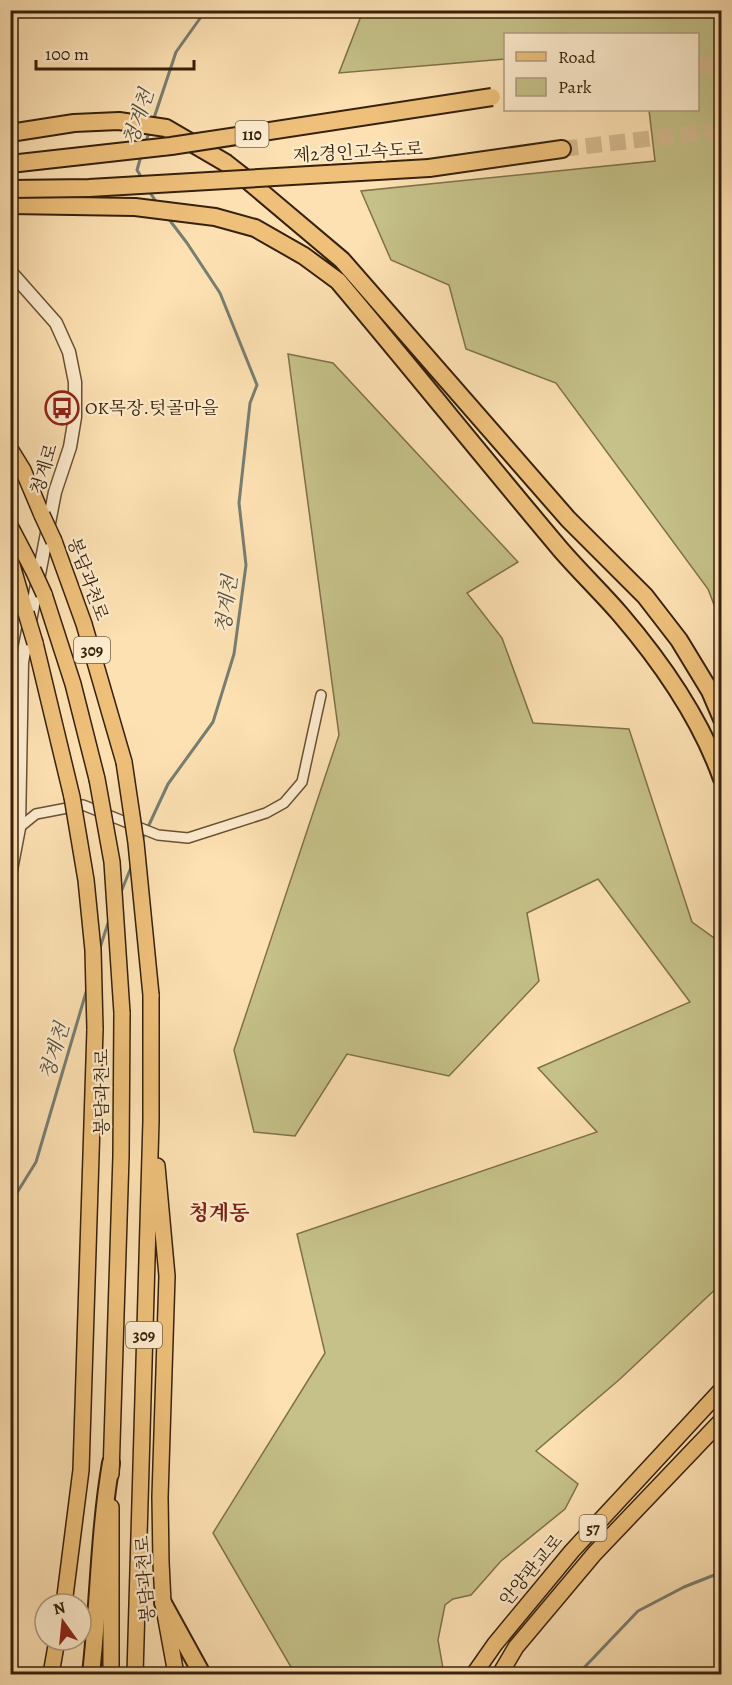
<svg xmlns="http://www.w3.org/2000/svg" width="732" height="1685" font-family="Alegreya,'Noto Serif KR',serif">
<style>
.green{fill:#c5c188;stroke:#7e7149;stroke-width:1.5}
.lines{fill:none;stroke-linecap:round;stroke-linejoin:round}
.stream{stroke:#777e71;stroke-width:3}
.motorway-tunnel{stroke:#d5bb91;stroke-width:16;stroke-dasharray:16 8;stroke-linecap:butt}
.minor-casing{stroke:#685134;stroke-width:12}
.tertiary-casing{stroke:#685134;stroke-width:15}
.primary-casing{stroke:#37210a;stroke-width:18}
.trunk-casing{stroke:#37210a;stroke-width:18}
.motorway-casing{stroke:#37210a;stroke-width:20}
.minor{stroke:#feecce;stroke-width:9}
.tertiary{stroke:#feecce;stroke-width:12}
.primary{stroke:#eec07a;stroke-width:15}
.trunk{stroke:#eec07a;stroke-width:15}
.motorway{stroke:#eec07a;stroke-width:16}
.trunk-bridge-casing{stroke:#37210a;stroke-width:18;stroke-linecap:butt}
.motorway-bridge-casing{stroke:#37210a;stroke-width:20;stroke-linecap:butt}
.trunk-bridge{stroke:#eec07a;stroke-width:15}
.motorway-bridge{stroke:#eec07a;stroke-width:16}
.labels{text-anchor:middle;stroke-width:4.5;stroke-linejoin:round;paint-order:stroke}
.shield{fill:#feecce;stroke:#735e45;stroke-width:1.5}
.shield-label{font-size:16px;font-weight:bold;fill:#37210a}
.street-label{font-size:18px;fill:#37210a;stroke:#feecce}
.poi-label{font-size:18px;fill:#37210a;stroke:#feecce;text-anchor:start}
.water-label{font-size:20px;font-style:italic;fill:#57503d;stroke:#feecce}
.quarter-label{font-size:21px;font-weight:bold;fill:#7a1f14;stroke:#feecce}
</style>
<rect width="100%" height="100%" fill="#fde1b3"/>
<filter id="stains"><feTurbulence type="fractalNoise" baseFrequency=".00333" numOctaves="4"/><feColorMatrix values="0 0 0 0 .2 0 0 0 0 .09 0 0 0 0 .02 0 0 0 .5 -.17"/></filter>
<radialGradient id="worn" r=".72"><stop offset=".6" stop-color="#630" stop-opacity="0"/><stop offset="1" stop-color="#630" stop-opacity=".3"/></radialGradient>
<path class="green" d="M363,11H721V623L708,589L556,383L466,349L449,285L391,260L361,191L655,161L649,110H698V34H506L505,59L339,73Z
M288,354L333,363L518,562L467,593L502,638L533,723L629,729L692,922L721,943V1284L620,1379L536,1451L578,1484L565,1509L501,1561L471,1595L453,1599L445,1605L438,1640L444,1674H295L213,1533L325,1353L297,1234L597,1132L538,1068L690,1002L598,879L527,913L539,981L449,1076L347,1054L295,1136L254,1132L234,1050L339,735Z"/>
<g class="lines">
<path class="stream" d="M153,121L176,52L206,10
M145,144L150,130
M141,156L137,170L143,180
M149,191L157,203
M141,842L168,784L213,722L234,654L246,565L239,503L250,403L257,385L220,293L187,243L168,218
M121,892L132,865
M99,951L109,920
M10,1204L36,1162L87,989
M578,1674L638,1611L684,1587L722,1572"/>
<path class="motorway-tunnel" d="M698,67L722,64
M562,149L722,130"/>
<g class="minor-casing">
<path id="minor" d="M10,835L36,814L83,805L158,835L188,838L266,813L284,803L302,782L321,695"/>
</g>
<g class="tertiary-casing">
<path id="tertiary" d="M10,271L56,323L69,352L75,382V417L70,447L55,492L22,662L19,828L10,875"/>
</g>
<g class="primary-casing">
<path id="primary" d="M474,1674L495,1644L572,1551L722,1389
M500,1674L516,1647L595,1553L722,1420"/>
</g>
<g class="trunk-casing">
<path id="trunk" d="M10,449L23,470L42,515
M10,526L33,570
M54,541L84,624L124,762
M10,558L26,613
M44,594L73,684L97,779
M35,643L72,797
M157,1166L167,1276L160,1497L161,1562L163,1603L176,1674
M111,1474L121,1156L122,1013
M111,1507V1674
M64,1604L81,1470L95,1029
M51,1674L57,1640
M135,1674L151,1121V995"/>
</g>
<g class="motorway-casing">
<path id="motorway" d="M10,133L74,123L119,121L166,128L226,163L240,174L342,260L568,519L645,596L679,640L710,691L722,719
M429,168L562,149
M10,205L135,207L215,217L255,228L304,256L338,281C413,370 486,461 561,550C580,572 601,592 620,614C662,663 700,717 722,779
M163,1603L202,1674
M91,1674C99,1604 99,1533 111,1463"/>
</g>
<use href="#minor" class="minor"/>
<use href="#tertiary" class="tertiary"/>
<use href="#primary" class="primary"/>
<use href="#trunk" class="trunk"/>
<use href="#motorway" class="motorway"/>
<g class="trunk-bridge-casing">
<path id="trunk-bridge" d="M42,515L54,541
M33,570L44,594
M26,613L35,643
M124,762L136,843L151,995
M97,779L112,862L122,1013
M72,797L86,880L93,950L95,1029"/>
</g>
<g class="motorway-bridge-casing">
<path id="motorway-bridge" d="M10,164L171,146L492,97
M10,189L89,188L429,168"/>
</g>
<use href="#trunk-bridge" class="trunk-bridge"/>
<use href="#motorway-bridge" class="motorway-bridge"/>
</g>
<defs>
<g id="bus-ring" transform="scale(1.725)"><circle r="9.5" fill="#feecce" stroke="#8f2418" stroke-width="1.5"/><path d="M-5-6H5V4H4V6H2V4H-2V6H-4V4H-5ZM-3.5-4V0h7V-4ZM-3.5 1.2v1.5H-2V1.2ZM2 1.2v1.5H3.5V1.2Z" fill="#8f2418"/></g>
</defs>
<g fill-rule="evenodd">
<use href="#bus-ring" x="62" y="408"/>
</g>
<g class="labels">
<g class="shield">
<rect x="235.5" y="121" width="33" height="26" rx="4.5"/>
<rect x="74" y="637" width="36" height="26" rx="4.5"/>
<rect x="126" y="1322" width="36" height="26" rx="4.5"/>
<rect x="579.5" y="1515" width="27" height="26" rx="4.5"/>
</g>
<g class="shield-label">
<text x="252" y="140">110</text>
<text x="92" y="656">309</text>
<text x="144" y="1341">309</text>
<text x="593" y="1534">57</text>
</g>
<g class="street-label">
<text transform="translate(358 152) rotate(-3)" y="6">제2경인고속도로</text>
<text transform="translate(44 469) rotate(-73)" y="6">청계로</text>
<text transform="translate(88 579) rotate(70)" y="6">봉담과천로</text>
<text transform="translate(102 1092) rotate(-90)" y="6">봉담과천로</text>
<text transform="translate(531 1570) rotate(-50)" y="6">안양판교로</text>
<text transform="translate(145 1579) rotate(-94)" y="6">봉담과천로</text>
</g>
<g class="poi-label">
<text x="85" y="414">OK목장.텃골마을</text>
</g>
<g class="water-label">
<text transform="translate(138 117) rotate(-72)" y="7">청계천</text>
<text transform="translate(226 604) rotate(-82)" y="7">청계천</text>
<text transform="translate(54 1051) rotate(-73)" y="7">청계천</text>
</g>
<g class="quarter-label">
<text x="219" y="1220">청계동</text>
</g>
</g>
<rect width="732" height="1685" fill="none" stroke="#fde1b3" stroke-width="36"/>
<rect x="12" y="12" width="708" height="1661" fill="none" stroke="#37210a" stroke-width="3"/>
<rect x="18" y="18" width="696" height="1649" fill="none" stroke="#37210a" stroke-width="1.5"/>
<rect x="504" y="33" width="195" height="78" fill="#feecce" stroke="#ae9b80" stroke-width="1.5"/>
<rect x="516" y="52" width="30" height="9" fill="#eec07a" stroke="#ae9b80" stroke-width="1.5"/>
<text x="558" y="63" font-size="18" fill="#37210a">Road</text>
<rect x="516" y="78" width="30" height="18" fill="#c5c188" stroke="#ae9b80" stroke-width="1.5"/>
<text x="558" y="93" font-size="18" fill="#37210a">Park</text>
<g transform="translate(63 1622) rotate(345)"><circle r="28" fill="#feecce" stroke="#ae9b80" stroke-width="1.5"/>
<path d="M0-4.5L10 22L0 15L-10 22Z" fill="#8f2418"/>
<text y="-9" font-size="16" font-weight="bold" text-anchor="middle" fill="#37210a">N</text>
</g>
<path d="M36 60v9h158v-9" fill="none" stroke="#37210a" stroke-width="3"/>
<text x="45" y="60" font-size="18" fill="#37210a" stroke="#feecce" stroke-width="4.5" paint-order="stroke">100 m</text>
<rect width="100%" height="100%" filter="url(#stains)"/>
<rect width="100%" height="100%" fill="url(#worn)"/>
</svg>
